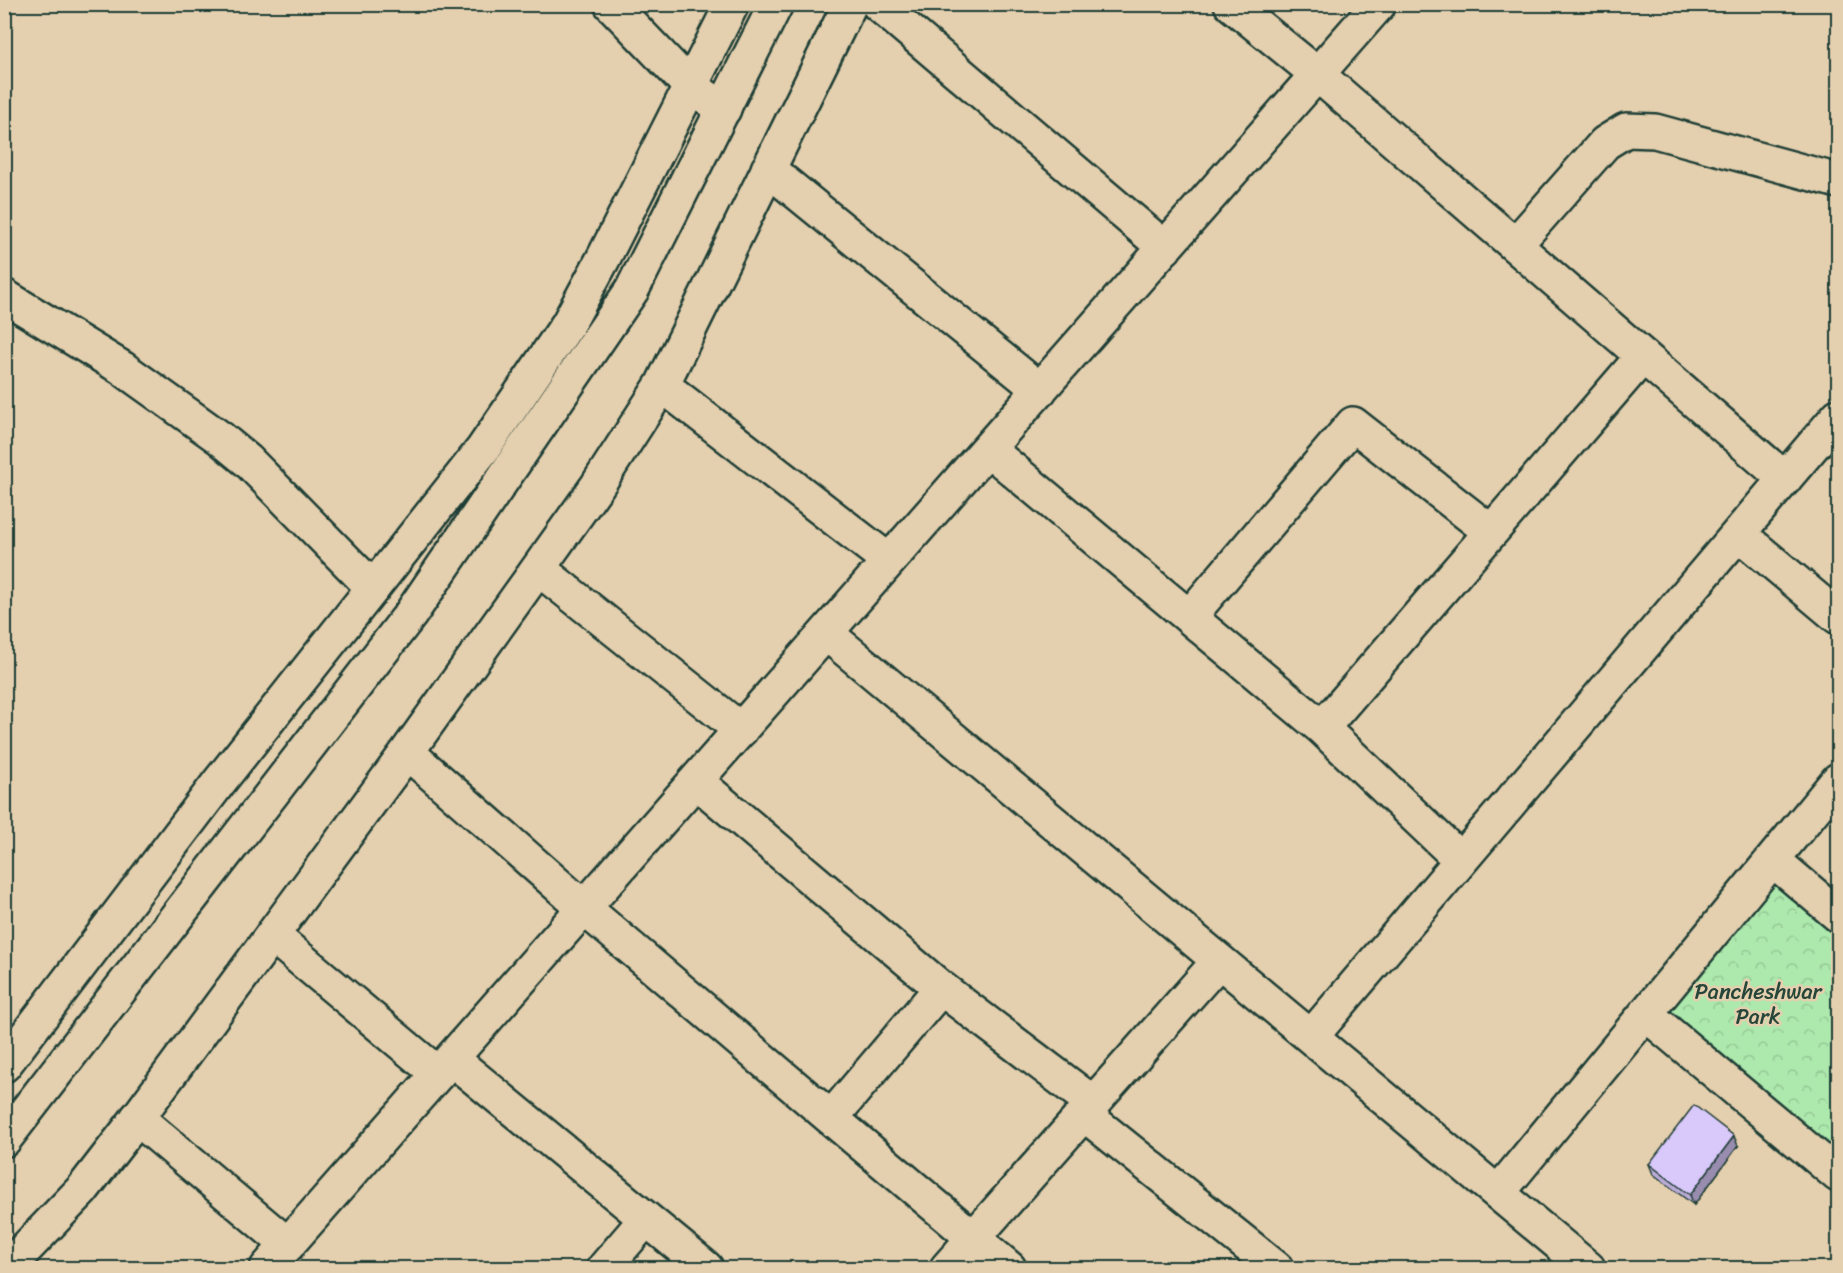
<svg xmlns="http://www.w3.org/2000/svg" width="1843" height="1273" font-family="Sriracha,sans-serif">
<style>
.park{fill:url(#park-crowns);stroke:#669270;stroke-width:1.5}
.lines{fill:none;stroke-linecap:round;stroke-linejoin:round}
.minor-casing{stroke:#1f3d34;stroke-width:38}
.major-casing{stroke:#1f3d34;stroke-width:38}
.minor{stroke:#e4cfae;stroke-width:33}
.major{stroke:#e4cfae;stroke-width:33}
.wall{fill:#bbacd7;stroke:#1f3d34;stroke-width:1.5}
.shaded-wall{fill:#988caf;stroke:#1f3d34;stroke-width:1.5}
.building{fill:#d9c8fa;stroke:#1f3d34;stroke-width:1.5}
.labels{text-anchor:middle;stroke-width:5;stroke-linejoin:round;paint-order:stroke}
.park-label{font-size:22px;fill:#26463a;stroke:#e4cfae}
</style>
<defs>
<pattern id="park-crowns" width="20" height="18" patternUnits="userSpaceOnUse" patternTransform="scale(1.5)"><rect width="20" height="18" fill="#ade8ad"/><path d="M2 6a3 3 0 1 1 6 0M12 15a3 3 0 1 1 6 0" fill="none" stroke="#94c895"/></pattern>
</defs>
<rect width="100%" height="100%" fill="#e4cfae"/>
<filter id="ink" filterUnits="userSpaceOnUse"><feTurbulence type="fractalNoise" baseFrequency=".0167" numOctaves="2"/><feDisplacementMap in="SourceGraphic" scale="12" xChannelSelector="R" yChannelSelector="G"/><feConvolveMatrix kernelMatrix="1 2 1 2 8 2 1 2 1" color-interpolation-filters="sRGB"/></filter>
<g filter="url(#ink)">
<path class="park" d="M1773,860L1838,915V1175L1646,1014Z"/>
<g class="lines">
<g class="minor-casing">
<path id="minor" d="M611,4L690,86L724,109
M878,4L1165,248
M1231,4L1317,74L1785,479
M768,169L1040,390
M1515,245L1605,143L1626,130L1655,131L1838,181
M4,296L122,368L220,438L248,461L373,588
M662,385L889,561
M988,449L1322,728L1643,356
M1739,534L1838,617
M539,569L741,730
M1189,617L1353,424L1491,532
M826,633L1588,1268
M1322,728L1461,860
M407,752L584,908L831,1118L941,988L696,781
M1773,860L1838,915
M272,935L438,1074
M941,988L1093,1103
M1646,1014L1838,1175
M1311,1037L1838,416
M452,1059L706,1268
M1084,1114L1276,1268
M137,1118L288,1245
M831,1118L1009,1268
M1498,1193L1838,780
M7,1268L82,1190L130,1128L407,752L597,486L662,385L850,4
M267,1268L1379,4
M604,1268L646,1219
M947,1268L1219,961"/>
</g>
<g class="major-casing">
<path id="major" d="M4,1065L220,781L483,449L568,324L603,259L732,4
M4,1140L410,615L632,290L776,4"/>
</g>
<use href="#minor" class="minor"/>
<use href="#major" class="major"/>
</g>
<path class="wall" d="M1738,1146L1694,1205L1653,1174L1649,1164Z"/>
<path class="shaded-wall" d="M1734,1136L1738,1146L1694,1205L1690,1195Z"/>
<path class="building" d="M1694,1105L1734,1136L1690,1195L1649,1164Z"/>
</g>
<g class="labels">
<g class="park-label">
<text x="1758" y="999">Pancheshwar<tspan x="1758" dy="25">Park</tspan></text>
</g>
</g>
<rect width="1843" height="1273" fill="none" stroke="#e4cfae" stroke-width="24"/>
<rect x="12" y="12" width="1819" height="1249" fill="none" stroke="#1f3d34" stroke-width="2" filter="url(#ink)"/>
</svg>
